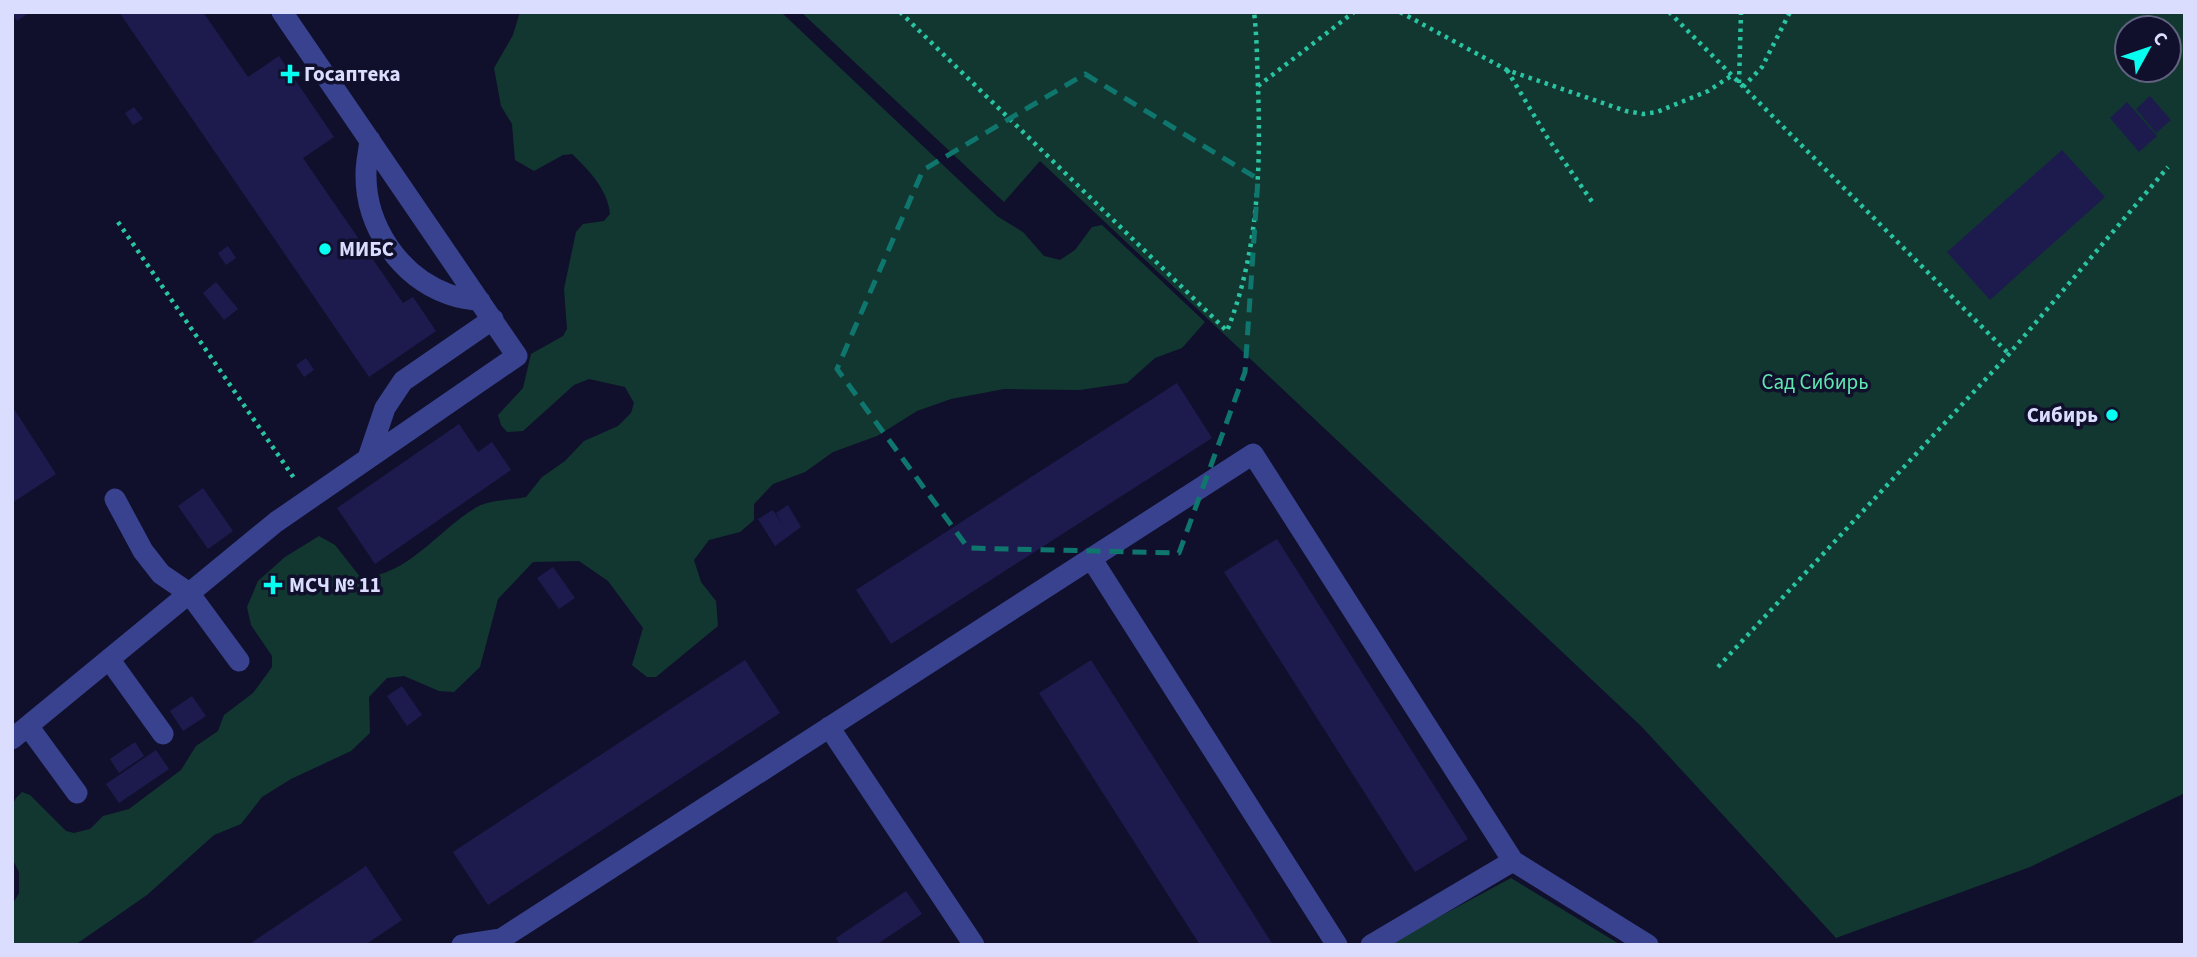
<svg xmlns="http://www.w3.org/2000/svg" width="2197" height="957" font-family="'Source Sans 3',sans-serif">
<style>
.green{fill:#123730;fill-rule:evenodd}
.building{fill:#1d1b4e}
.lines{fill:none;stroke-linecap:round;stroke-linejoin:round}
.path{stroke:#29c5a3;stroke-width:4.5;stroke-dasharray:3.5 5;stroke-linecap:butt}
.minor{stroke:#38428e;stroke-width:21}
.marked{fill:none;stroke:#0f766e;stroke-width:5;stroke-dasharray:14 9;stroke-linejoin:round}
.poi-dot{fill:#07fff1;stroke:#10102c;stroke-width:2.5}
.labels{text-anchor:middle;stroke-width:7;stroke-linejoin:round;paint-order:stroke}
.poi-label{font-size:21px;font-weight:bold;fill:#dbddff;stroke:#10102c;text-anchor:start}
.park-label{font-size:21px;fill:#5fe7b0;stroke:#10102c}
</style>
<rect width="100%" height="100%" fill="#10102c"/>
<path class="green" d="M520,12H781L997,216L1023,232L1044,256L1060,260L1075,250L1092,227L1102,225L1205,322L1182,348L1155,358L1127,383L1080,390L1004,389L951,399L917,411L877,436L833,452L805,472L773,484L754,504V520L740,532L709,540L694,560L701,582L716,601L718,626L656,677H647L632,665L643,628L608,581L579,561L533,562L498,599L480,667L454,692L439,691L404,676L387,678L369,697L370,733L351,751L291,779L262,797L241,824L214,835L147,895L75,945H12V905L19,893V872L12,858V806L16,798L22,792L30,795L66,831L74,833L90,829L103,816L129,809L181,770L196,746L218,731L224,715L253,693L272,667V656L251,625L247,607L258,581L285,557L319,536L335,545L361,578C409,575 438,530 477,507C490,500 511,500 526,497L542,477L565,461L584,441L618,426L631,413L634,403L625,387L589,379L574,385L523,431L507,432L501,425L498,415L523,388L531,354L563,336L567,329L564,289L576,232L583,224L604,221L610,214C608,190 589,170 572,154L563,155L534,171L515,160L512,124L501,106L494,68L513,35Z
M801,12H2185V793L2030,867L1836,938L1642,727L1040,161L1004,202ZM2127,28H2169V70H2127Z
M1511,878L1621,945H1387Z"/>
<path class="building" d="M12,12H30L17,21Z
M119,12H203L248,77L279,56L334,137L303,158L403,303L413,297L436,331L369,377Z
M2150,96L2171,120L2156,133L2136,109Z
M2127,102L2157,136L2139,152L2110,118Z
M134,107L143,119L133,125L125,113Z
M2062,150L2105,197L1990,300L1947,252Z
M228,246L236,258L226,265L218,253Z
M216,282L238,309L224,320L203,293Z
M306,358L314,370L304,377L296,365Z
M1177,383L1212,438L891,644L856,590Z
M12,406L56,474L12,503Z
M459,424L478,452L492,442L511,470L375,564L337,508Z
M203,488L233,531L208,549L178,506Z
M788,505L801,527L775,546L758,519L773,510L784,527L776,513Z
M1277,539L1468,839L1415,872L1224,572Z
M553,567L575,598L559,609L537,578Z
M745,660L780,713L488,905L453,852Z
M1091,660L1204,836L1273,945H1200L1039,693Z
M402,686L422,715L407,726L387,696Z
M192,696L206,716L183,731L170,711Z
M135,742L144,756L119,773L110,759Z
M156,750L169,769L119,803L106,784Z
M366,866L402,920L365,945H248Z
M906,891L922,914L876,945H840L836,938Z"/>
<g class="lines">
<path class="path" d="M900,12L1227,331C1258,253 1261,170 1258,87C1257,62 1257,37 1254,12
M1400,12L1507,70L1626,111L1643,114L1657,112L1708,91L1731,76
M1669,12L2009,354
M1507,70L1547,137L1593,203
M1739,83L1741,12
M1258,86L1354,12
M1743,87L1762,67L1790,12
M118,222L294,478
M1718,667L2009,354L2168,167"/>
<path class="minor" d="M370,140C369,151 366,162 366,173C365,225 399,276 448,294C458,298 470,299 480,301
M368,458L385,408L403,381L493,319
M115,499L143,551L161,574L189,593L239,661
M1091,558L1337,945
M109,659L163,734
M28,726L77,793
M829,727L974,945
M12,739L276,522L517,356L282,12
M462,945L501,939L1253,454L1513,861L1648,945
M1371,945L1513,861"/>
</g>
<path class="marked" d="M1085,74L1258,179L1245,372L1179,553L968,548L837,369L923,170Z"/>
<g class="poi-dot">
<path d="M286.5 63.5h7v7h7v7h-7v7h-7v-7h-7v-7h7z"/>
<circle cx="325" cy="249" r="7"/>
<circle cx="2112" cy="415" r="7"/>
<path d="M269.5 574.5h7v7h7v7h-7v7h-7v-7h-7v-7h7z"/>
</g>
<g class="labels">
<g class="poi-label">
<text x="304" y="81">Госаптека</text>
<text x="339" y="256">МИБС</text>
<text x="2098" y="422" text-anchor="end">Сибирь</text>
<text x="289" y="592">МСЧ № 11</text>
</g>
<g class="park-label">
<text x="1815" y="389">Сад Сибирь</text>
</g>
</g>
<rect width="2197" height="957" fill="none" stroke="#dbddff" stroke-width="28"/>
<g transform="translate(2148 49) rotate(50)"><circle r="33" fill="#10102c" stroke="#616280" stroke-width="2"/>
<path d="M0-5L12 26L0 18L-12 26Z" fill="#07fff1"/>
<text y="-10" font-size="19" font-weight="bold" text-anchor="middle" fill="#dbddff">С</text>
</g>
</svg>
